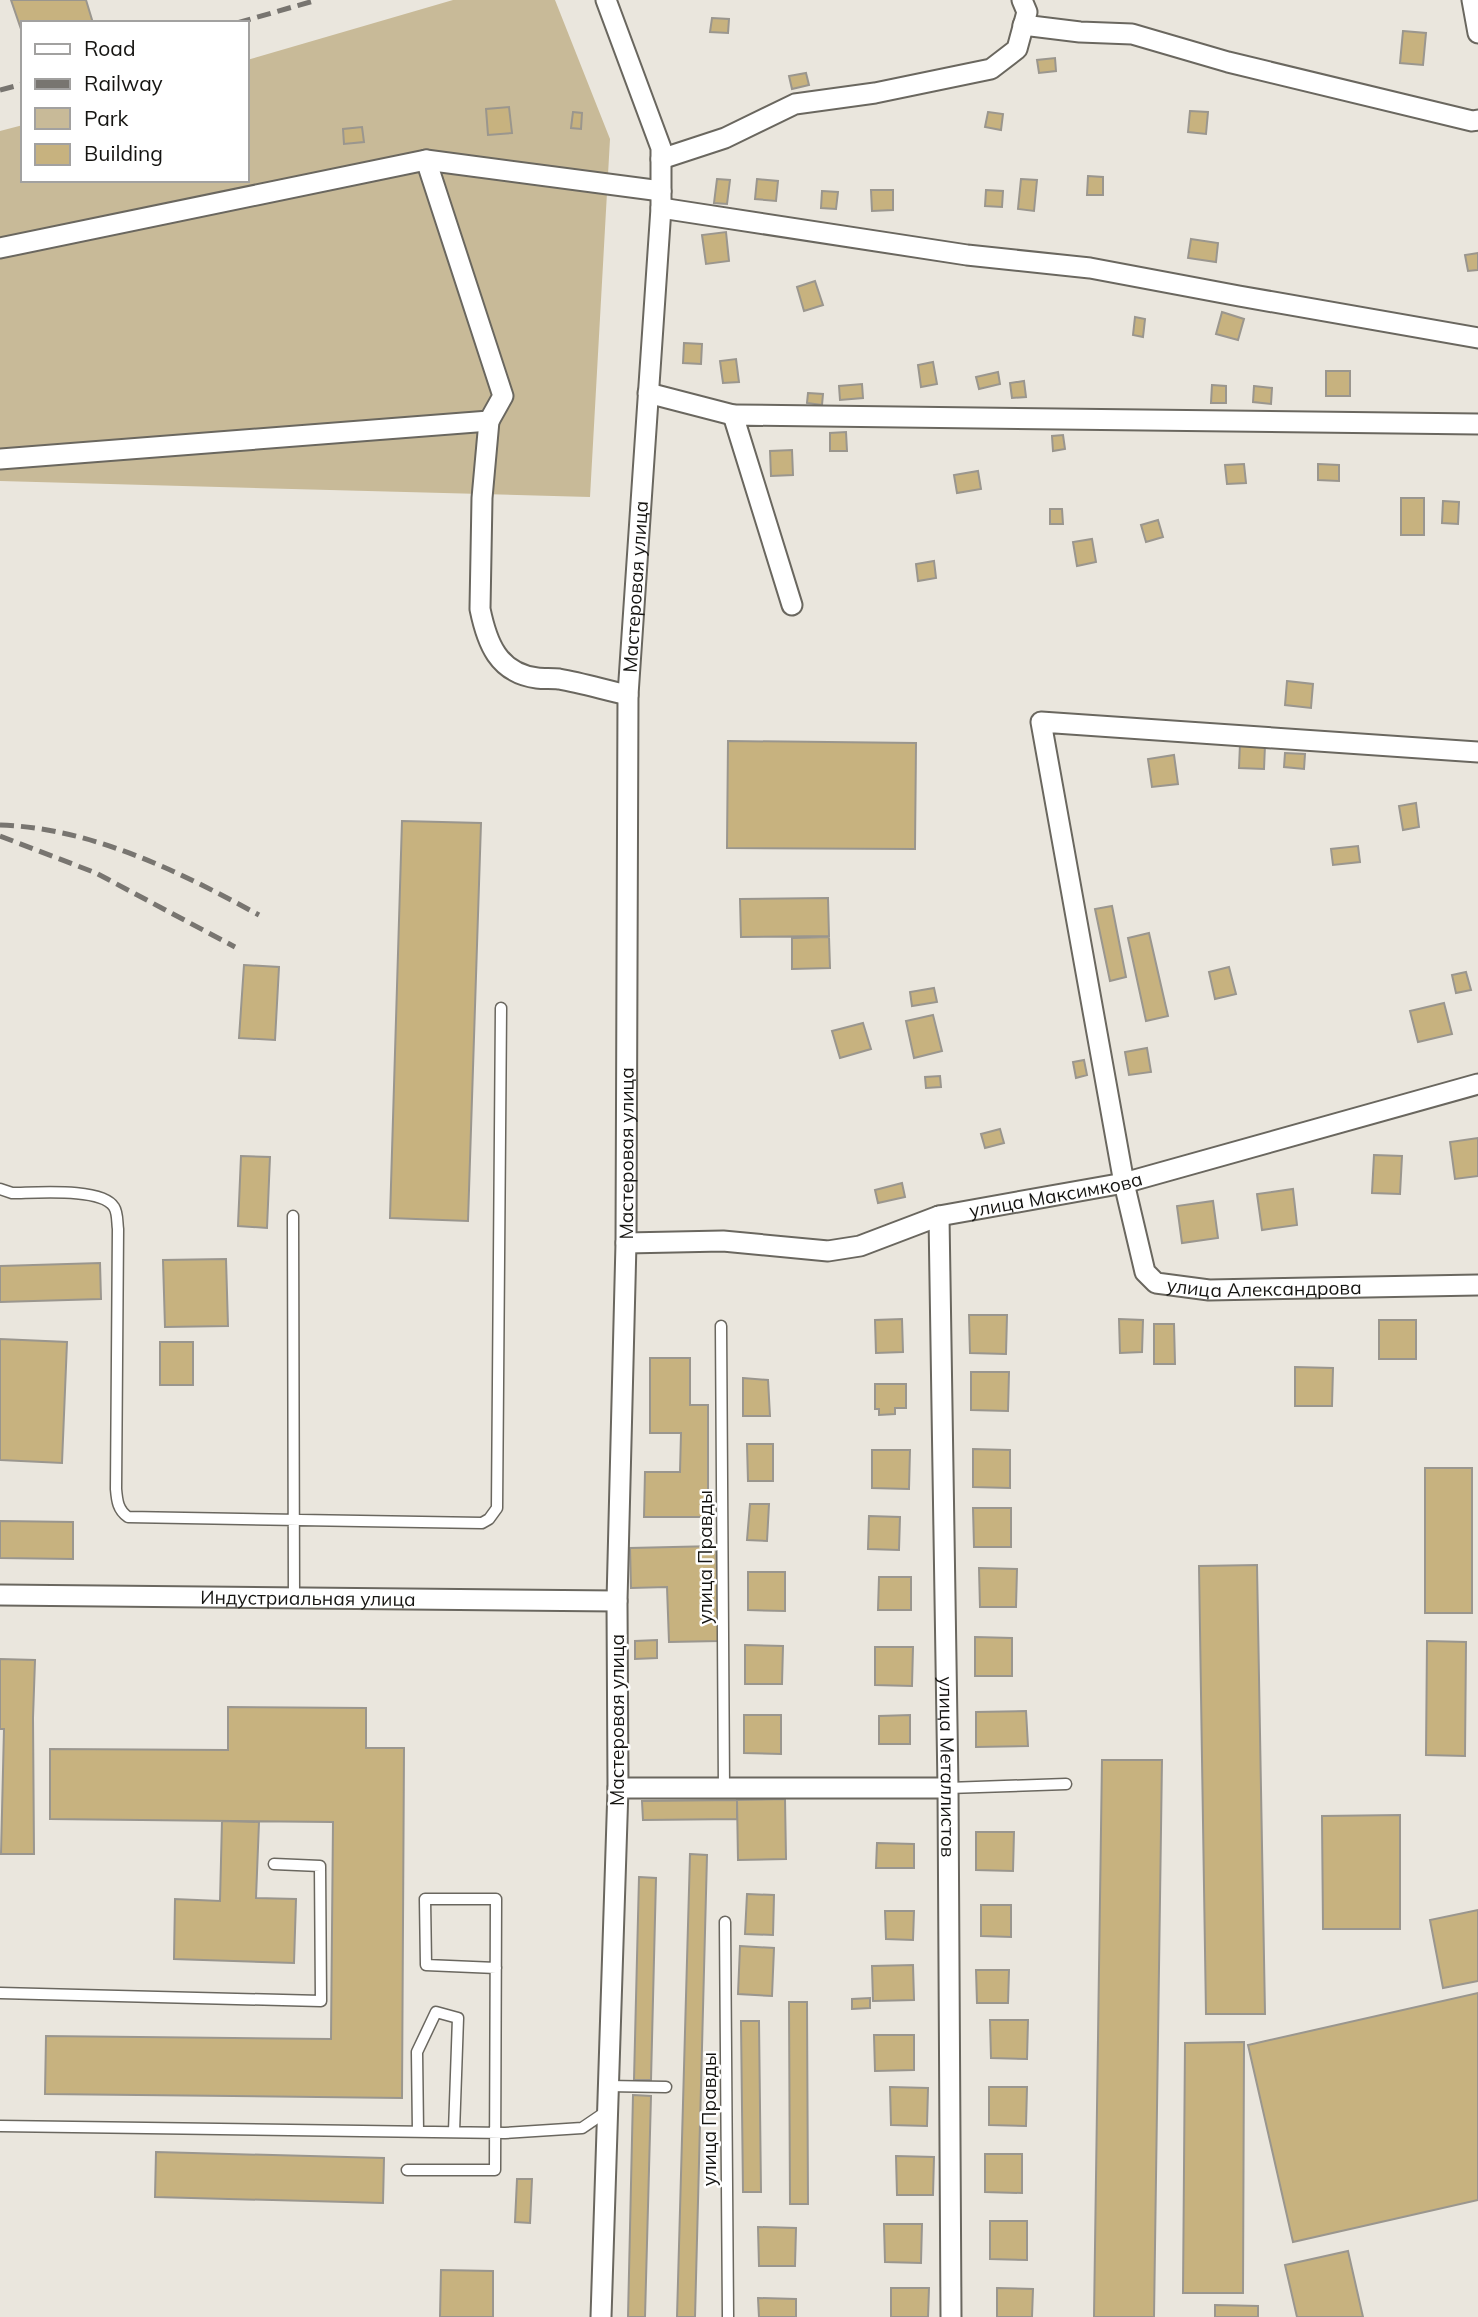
<svg xmlns="http://www.w3.org/2000/svg" width="1478" height="2317" font-family="Mulish,sans-serif">
<style>
.green{fill:#c8ba98}
.building{fill:#c7b27f;stroke:#9a968e;stroke-width:2}
.lines{fill:none;stroke-linecap:round;stroke-linejoin:round}
.lane-casing{stroke:#6a675f;stroke-width:13}
.street-casing{stroke:#6a675f;stroke-width:23}
.lane{stroke:#fff;stroke-width:10}
.street{stroke:#fff;stroke-width:19}
.rail{stroke:#787570;stroke-width:5;stroke-dasharray:14 7;stroke-linecap:butt}
.labels{text-anchor:middle;stroke-width:5;stroke-linejoin:round;paint-order:stroke}
.street-label{font-size:19px;fill:#161512;stroke:#fff}
</style>
<rect width="100%" height="100%" fill="#eae6dd"/>
<path class="green" d="M453,0H555L610,139L590,497L0,481V131L23,125V180H247V60Z"/>
<path class="building" d="M11,0H86L93,23H23V35Z
M712,18L729,19L728,33L710,32Z
M1403,31L1426,33L1423,65L1400,63Z
M1055,58L1056,71L1039,73L1037,60Z
M806,73L809,85L792,89L789,76Z
M509,107L512,133L488,135L486,109Z
M1190,111L1208,112L1206,134L1188,132Z
M573,112L582,113L581,129L571,128Z
M988,112L1003,114L1001,130L985,127Z
M362,127L364,142L344,144L343,129Z
M1088,176L1103,177V195H1087Z
M717,179L730,180L727,204L714,203Z
M757,179L778,181L776,201L755,199Z
M1021,179L1037,180L1034,211L1018,209Z
M871,190H893V210L872,211Z
M986,190L1003,191L1002,207L985,206Z
M822,191L838,192L836,209L821,208Z
M726,232L729,261L706,264L702,235Z
M1191,239L1218,243L1216,262L1188,258Z
M1478,253V270L1468,271L1465,255Z
M815,281L823,305L804,311L797,287Z
M1222,312L1244,319L1238,340L1216,334Z
M1135,317L1145,319L1143,337L1133,335Z
M684,343L702,344L701,364L683,363Z
M736,359L739,382L723,383L720,361Z
M933,362L937,384L921,387L918,365Z
M1326,371H1350V396H1326Z
M998,372L1000,384L979,389L976,377Z
M1024,381L1026,397L1012,398L1010,383Z
M862,384L863,398L840,400L839,386Z
M1212,385L1226,386V403H1211Z
M1254,386L1272,388L1271,404L1253,402Z
M808,393L823,394L822,405L807,403Z
M846,432L847,451H830V433Z
M1063,435L1065,449L1053,451L1052,436Z
M792,450L793,475L771,476L770,451Z
M1244,464L1246,483L1227,484L1225,465Z
M1318,464L1339,465V481L1318,480Z
M978,471L981,489L957,493L954,475Z
M1401,498H1424V535H1401Z
M1443,501L1459,502L1458,524L1442,523Z
M1050,509H1062L1063,524H1050Z
M1158,520L1163,537L1146,542L1141,525Z
M1092,539L1096,562L1077,566L1073,542Z
M934,561L936,578L918,581L916,564Z
M1287,681L1313,684L1311,708L1285,705Z
M728,741L916,743L915,849L727,848Z
M1240,744L1265,745L1264,769L1239,768Z
M1285,753L1305,754L1304,769L1284,767Z
M1174,755L1178,784L1152,787L1148,759Z
M1416,803L1419,827L1403,830L1399,806Z
M402,821L481,823L468,1221L390,1218Z
M1358,846L1360,862L1333,865L1331,849Z
M828,898L829,936L741,937L740,899Z
M1112,906L1126,977L1110,981L1095,909Z
M1149,933L1168,1016L1146,1021L1128,938Z
M829,937L830,968L792,969V938Z
M244,965L279,967L275,1040L239,1038Z
M1229,967L1236,994L1215,999L1209,972Z
M1466,972L1471,990L1456,993L1452,975Z
M934,988L937,1002L912,1006L910,992Z
M1444,1003L1452,1034L1418,1042L1410,1011Z
M933,1015L942,1051L914,1058L906,1021Z
M863,1023L871,1049L840,1058L832,1031Z
M1147,1048L1151,1072L1129,1075L1125,1052Z
M1084,1060L1087,1075L1076,1078L1073,1062Z
M940,1076L941,1087L926,1088L925,1077Z
M1000,1129L1004,1143L985,1148L981,1134Z
M1478,1138V1176L1455,1179L1450,1142Z
M1374,1155L1402,1156L1400,1194L1372,1193Z
M241,1156L270,1157L267,1228L238,1226Z
M902,1183L905,1197L878,1203L875,1190Z
M1293,1189L1297,1225L1262,1230L1257,1194Z
M1213,1201L1218,1238L1182,1243L1177,1206Z
M226,1259L228,1326L165,1327L163,1260Z
M100,1263L101,1299L0,1302V1266Z
M969,1315H1007L1006,1354L970,1353Z
M902,1319L903,1352L876,1353L875,1320Z
M1119,1319L1143,1320L1142,1352L1120,1353Z
M1379,1320H1416V1359H1379Z
M1154,1324H1174L1175,1364H1154Z
M0,1339L67,1342L62,1463L0,1460Z
M160,1342H193V1385H160Z
M650,1358H690V1405H708V1517H644L645,1472H680L681,1433H650Z
M1295,1367L1333,1368L1332,1406H1295Z
M971,1372H1009L1008,1411L971,1410Z
M743,1378L768,1380L770,1416H743Z
M875,1384H906V1408H895V1414L879,1415V1409H875Z
M747,1444H773V1481H748Z
M973,1449L1010,1450V1488L973,1487Z
M872,1450H910L909,1489L872,1488Z
M1425,1468H1472V1613H1425Z
M750,1504H769L767,1541L747,1540Z
M973,1508H1011V1547H974Z
M869,1516L900,1517L899,1550L868,1549Z
M0,1521L73,1522V1559L0,1558Z
M716,1546L719,1641L669,1642L667,1587L631,1588L630,1548Z
M1257,1565L1265,2014H1206L1199,1566Z
M979,1568L1017,1569L1016,1607H980Z
M748,1572H785V1611L748,1610Z
M879,1577H911V1610H878Z
M975,1637L1012,1638V1676H975Z
M657,1640V1658L635,1659V1641Z
M1427,1641L1466,1642L1465,1756L1426,1755Z
M745,1645L783,1646L782,1684H745Z
M875,1647H913L912,1686L875,1685Z
M0,1659L35,1660L33,1718L34,1854H1L4,1729H0Z
M228,1707L366,1708V1748H404L402,2098L45,2094L46,2036L331,2039L333,1822L50,1819V1749L228,1750Z
M1026,1711L1028,1746L976,1747V1712Z
M744,1715H781V1754L744,1753Z
M910,1715V1744H879V1716Z
M1102,1760H1162L1154,2317H1094Z
M785,1799L786,1859L738,1860L737,1800Z
M737,1800V1819L643,1820L642,1801Z
M1400,1815V1929H1323L1322,1816Z
M222,1821L259,1822L256,1898L296,1899L294,1963L174,1959L175,1899L220,1901Z
M976,1832H1014L1013,1871L976,1870Z
M877,1843L914,1844V1868H876Z
M690,1854L707,1855L695,2317H677Z
M639,1877L656,1878L651,2080H634Z
M747,1894L774,1895L773,1935L745,1934Z
M981,1905H1011V1937L981,1936Z
M1478,1910V1981L1443,1988L1430,1920Z
M885,1911H914L913,1940L886,1939Z
M740,1946L774,1948L772,1996L738,1994Z
M913,1965L914,2000L873,2001L872,1966Z
M976,1970H1009L1008,2003H977Z
M1478,1993V2200L1293,2242L1248,2045Z
M870,1998V2008L852,2009V1999Z
M789,2002H807L808,2204H790Z
M990,2020H1028L1027,2059L991,2058Z
M741,2021H759L761,2192H743Z
M874,2035H914V2070L875,2071Z
M1244,2042L1243,2293H1183L1185,2043Z
M890,2087L928,2088L927,2126L891,2125Z
M989,2087H1027L1026,2126L989,2125Z
M633,2095L651,2096L645,2317H628Z
M156,2152L384,2158L383,2203L155,2197Z
M985,2154H1022V2193L985,2192Z
M896,2156L934,2157L933,2195H897Z
M517,2179H532L530,2223L515,2222Z
M990,2221H1027V2260L990,2259Z
M884,2224H922L921,2263L885,2262Z
M758,2227L796,2228L795,2266H759Z
M1348,2251L1363,2317H1297L1285,2265Z
M441,2270L493,2271V2317H440Z
M891,2288H929L928,2317H891Z
M997,2288L1033,2289L1032,2317H997Z
M758,2298L796,2299V2317H759Z
M1215,2305L1258,2306V2317H1215Z"/>
<g class="lines">
<g class="lane-casing">
<path id="lane" d="M0,1189L12,1193C34,1193 102,1187 114,1207C118,1213 117,1223 118,1229L116,1489C117,1501 118,1510 128,1517L482,1523L489,1519L497,1508L501,1008
M293,1216L294,1598
M721,1326L724,1789
M948,1788L1066,1784
M725,1922L728,2317
M0,1993L321,2001L320,1866L274,1864
M608,2086L666,2087
M0,2126L505,2133L582,2128L607,2111
M418,2132L417,2052L436,2012L458,2018L454,2132
M407,2170H495L496,1899H425L426,1965L496,1968"/>
</g>
<g class="street-casing">
<g id="street">
<path d="M1472,0L1478,33"/>
<path d="M1023,25L1080,32L1132,34L1228,62L1472,121L1478,120"/>
<path d="M661,159L725,138L795,104L875,93L991,69L1017,49L1027,12L1022,0"/>
<path d="M661,208L967,255L1090,268L1239,296L1478,338"/>
<path d="M0,248L426,160L661,191"/>
<path d="M648,393L733,415"/>
<path d="M489,421L482,498L480,609C487,643 498,673 537,678C544,679 552,678 559,679C582,683 605,690 628,695"/>
<path d="M0,459L489,421L503,396L426,160"/>
<path d="M792,605L733,415L1478,424"/>
<path id="s1" d="M1478,752L1041,722L1124,1183L1145,1272L1156,1283L1209,1290L1478,1285"/>
<path id="s2" d="M939,1216L948,1788L951,2317"/>
<path id="s3" d="M626,1243L723,1241L828,1251L860,1246L939,1216L1124,1183L1478,1084"/>
<path id="s4" d="M0,1595L617,1601"/>
<path d="M618,1788H948"/>
<path id="s5" d="M601,2317L618,1788L617,1601L626,1243L628,695L661,208V148L606,0"/>
</g>
</g>
<use href="#lane" class="lane"/>
<use href="#street" class="street"/>
<path class="rail" d="M237,23L317,0
M0,90L23,84
M0,825C92,828 180,872 259,915
M0,836L96,873L235,947"/>
</g>
<g class="labels">
<g class="street-label">
<text dy="7" stroke="none"><textPath href="#s5" startOffset="1731">Мастеровая улица</textPath></text>
<text dy="7" stroke="none"><textPath href="#s5" startOffset="1164">Мастеровая улица</textPath></text>
<text dy="7" stroke="none"><textPath href="#s3" startOffset="438">улица Максимкова</textPath></text>
<text dy="7" stroke="none"><textPath href="#s1" startOffset="1122">улица Александрова</textPath></text>
<text transform="translate(705 1557) rotate(-90)" y="7">улица Правды</text>
<text dy="7" stroke="none"><textPath href="#s4" startOffset="308">Индустриальная улица</textPath></text>
<text transform="translate(617 1720) rotate(-90)" y="7">Мастеровая улица</text>
<text dy="7" stroke="none"><textPath href="#s2" startOffset="551">улица Металлистов</textPath></text>
<text transform="translate(709 2119) rotate(-90)" y="7">улица Правды</text>
</g>
</g>
<rect x="21" y="21" width="228" height="161" fill="#ffffff" stroke="#a2a1a0" stroke-width="2"/>
<rect x="35" y="44" width="35" height="10" fill="#ffffff" stroke="#a2a1a0" stroke-width="2"/>
<text x="84" y="56" font-size="21" fill="#161512">Road</text>
<rect x="35" y="79" width="35" height="10" fill="#787570" stroke="#a2a1a0" stroke-width="2"/>
<text x="84" y="91" font-size="21" fill="#161512">Railway</text>
<rect x="35" y="108" width="35" height="21" fill="#c8ba98" stroke="#a2a1a0" stroke-width="2"/>
<text x="84" y="126" font-size="21" fill="#161512">Park</text>
<rect x="35" y="144" width="35" height="21" fill="#c7b27f" stroke="#a2a1a0" stroke-width="2"/>
<text x="84" y="161" font-size="21" fill="#161512">Building</text>
</svg>
